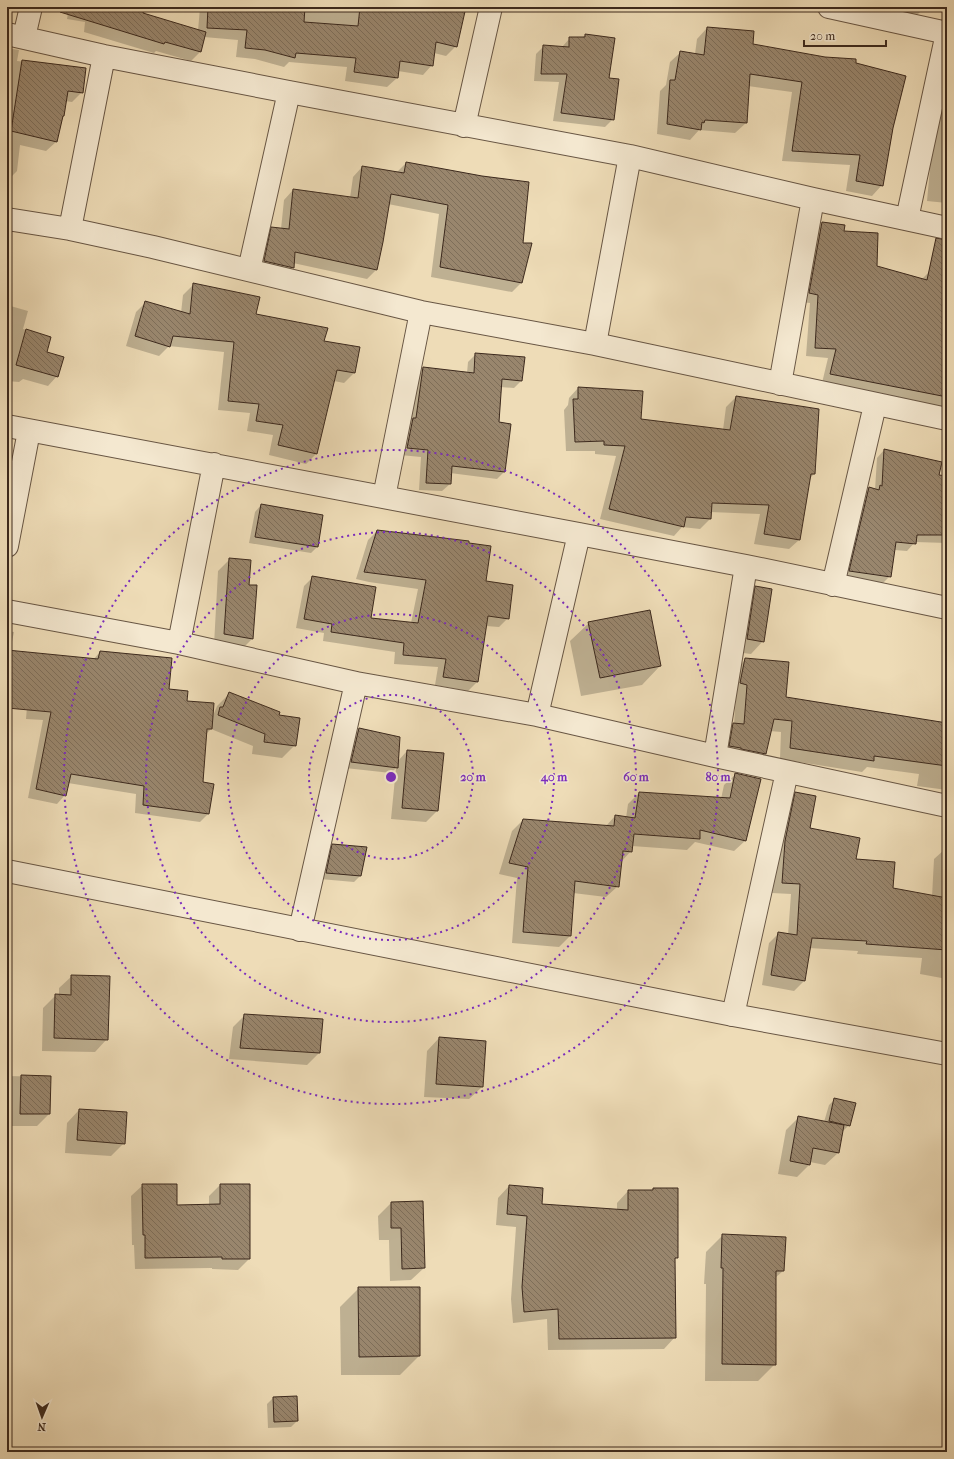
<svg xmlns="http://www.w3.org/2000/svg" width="954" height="1459" font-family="'IM FELL French Canon',serif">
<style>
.shadow{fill:#0003}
.building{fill:url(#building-back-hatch);stroke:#3c291d}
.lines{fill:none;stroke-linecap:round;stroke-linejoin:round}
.minor-casing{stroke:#685644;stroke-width:24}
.tertiary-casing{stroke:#685644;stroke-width:24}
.minor{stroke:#f4e8d0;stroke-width:22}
.tertiary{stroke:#f4e8d0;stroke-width:22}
.ring{fill:none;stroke:#7b2cbf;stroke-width:2;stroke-dasharray:2 4}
.centre{fill:#7b2cbf;stroke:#f4e8d0;stroke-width:2}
.ring-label{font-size:12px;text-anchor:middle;font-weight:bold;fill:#7b2cbf;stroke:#f4e8d0;stroke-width:3;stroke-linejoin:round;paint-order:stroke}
</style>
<defs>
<pattern id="building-back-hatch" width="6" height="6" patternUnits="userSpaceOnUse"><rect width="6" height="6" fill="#99866d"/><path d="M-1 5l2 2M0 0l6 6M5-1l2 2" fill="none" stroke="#7e6e59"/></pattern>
</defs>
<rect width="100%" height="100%" fill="#eedcb7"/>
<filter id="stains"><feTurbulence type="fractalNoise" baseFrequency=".005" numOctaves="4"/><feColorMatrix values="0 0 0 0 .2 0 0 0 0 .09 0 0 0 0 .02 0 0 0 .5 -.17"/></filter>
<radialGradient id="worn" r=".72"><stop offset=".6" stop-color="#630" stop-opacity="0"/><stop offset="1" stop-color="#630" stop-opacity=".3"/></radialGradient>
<path class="shadow" d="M69,7H146L145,15L198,31L200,7H452L456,46L446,56L434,53L432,65L423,75L398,71L397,78L387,87L345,81L347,67L289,62L284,67L255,59L236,57L238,40L204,37L200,52L191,61L156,51L154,53L84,32L85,22L67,19Z
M894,7H925L917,15L893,11Z
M707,28L752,45L855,64L892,127L882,185L872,196L846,191L850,165L782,161L792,92L748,86L746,123L735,133L699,130L690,140L657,134L660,91L666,85L670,62L681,52L695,54L697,39Z
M585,35L608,79L613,119L605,127L553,121L559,82L534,81L536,54L544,46L562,47L570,38H582Z
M7,48L19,50L17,61L85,69L82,92L72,102L65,101L56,142L46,151L20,145L17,171L7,181Z
M947,85V203L927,201L934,124L940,92Z
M406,163L522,244H530L521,283L512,292L431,277L439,214L388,204L376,270L367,279L293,263V268L283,277L255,270L262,238L272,228L281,229L284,200L293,190L350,198L353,177L362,167L397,172Z
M822,223L843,232L876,267L922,279L929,272L947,276V408L822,383L828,358L806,356L810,303L801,302L813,232Z
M193,285L255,315L323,341L354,373L344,383L334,381L316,454L306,464L269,455L273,435L247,431L250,413L218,410L224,352L169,346L159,356L126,346L136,312L146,302L181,313L183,295Z
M7,305L28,311L23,329L50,338L45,353L57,376L48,386L23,379L19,382L7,381Z
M476,354L521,381L514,388L500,387L498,423L505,471L497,479L450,473V484L442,491L419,490L421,457L400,455L416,375L423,368L467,373L468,362Z
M578,388L640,420L723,430L726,407L736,397L818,409L814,474L809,479L799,540L789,549L754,544L760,514L710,512V519L700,529L682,527L674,536L600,519L616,456L595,454V451H566L564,410L568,405L569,398Z
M884,450L938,476L947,477V543L915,542L907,551L894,550L890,576L882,584L842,578L861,496L869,488L875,490L877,458Z
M261,505L317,547L311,553L249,543L255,512Z
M377,531L485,581L508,618L499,627L486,626L477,682L468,691L435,685L438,667L394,664L395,652L323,641L324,633L296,628L304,586L313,577L369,619L411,623L418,589L369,582L356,579L368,540Z
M229,560L248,586L252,639L241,650L214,645L218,571Z
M756,587L763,641L751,654L735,652L743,600Z
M589,623L660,666L642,685L581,696L570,641Z
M7,631L14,632L10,651L93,660L100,652L213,716L217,706L229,694L278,716L295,745L282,758L252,754L253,746L211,729L206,734L202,783L208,814L200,822L135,813L136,794L68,783L65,795L57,804L28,798L43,720L26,719L28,694L7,690Z
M746,659L785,698L947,724V790L917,786L919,774L867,767L862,772L780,759L781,732L770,731L765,754L754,765L730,760L722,736L734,724L736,696L729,694L734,671Z
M359,729L397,762L407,751L437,811L426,822L391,819L396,768L391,773L345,768L353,735Z
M736,774L746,840L734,851L695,842L687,850L632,846L631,851L621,862L618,886L606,897L573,893L570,936L559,947L512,943L517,878L499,874L512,831L523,820L606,826L615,816L626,818L628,804L639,793L721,799L724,785Z
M796,793L809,829L854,860L892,889L932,897L934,859L944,850H947V979L920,974L922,958L857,954L858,951L809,948L804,981L794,991L762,985L769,943L779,933L788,935L791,894L772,893L775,851L786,803Z
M333,845L366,848L360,876L354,882L320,879L326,852Z
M72,976L107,1039L95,1052L42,1051L43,1008L56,995H59V988Z
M245,1015L319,1053L307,1065L229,1059L233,1027Z
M439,1038L482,1087L469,1099L424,1097L427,1051Z
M7,1076L50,1077L49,1114L37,1126H7Z
M835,1099L849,1125L842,1132L838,1153L825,1165L810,1162L809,1165L797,1177L778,1174L786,1130L799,1117L824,1122L829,1105Z
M79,1110L124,1143L111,1156L65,1153L67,1123Z
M143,1185L176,1206H209V1196L220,1185L249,1259L238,1270L212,1269V1268L135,1269L134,1245H132L131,1196Z
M509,1186L541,1205L617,1210V1203L628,1191H651L653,1189L677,1257L674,1260L675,1337L664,1349L548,1350L547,1319L513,1323L511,1299L516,1227L496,1225L498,1198Z
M422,1202L424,1268L411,1280L390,1281L389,1240H379L378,1216L391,1203Z
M723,1235L783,1271L775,1278V1364L758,1381H705L706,1284H704L706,1252Z
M359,1288H419V1356L400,1375H341L340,1307Z
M296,1397L297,1421L291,1427L268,1428L267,1404L273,1398Z"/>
<path class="building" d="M61,7H144L143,13L206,32L201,52L165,42L164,44L60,12Z
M208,7H305L304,22L358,26L360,7H466L457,47L436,42L433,66L400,61L398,78L354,72L356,58L296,53L295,58L265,50L245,48L247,30L207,28Z
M707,27L754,31L753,44L825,57L856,59V63L906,76L893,128L883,186L856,181L860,155L792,151L802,82L750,74L747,123L705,120L704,123L702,122L701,130L667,124L670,80H675L680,51L704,55Z
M585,34L615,38L609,78L619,79L614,120L561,113L567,74H541L543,45L569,47V37H585Z
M22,60L86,68L83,93L68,91L64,116H63L57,142L11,131Z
M406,162L482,176L529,182L523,243H532L522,283L440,267L448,205L391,194L383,242L377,270L295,252L294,268L264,261L271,227L289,229L293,189L358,198L362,166L404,173Z
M822,222L845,225L844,231L878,233L877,266L927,280L936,238L947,240V397L830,374L836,349L815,348L818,295L809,293Z
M193,283L260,297L256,314L328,328L324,341L360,347L355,373L337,370L317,454L278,445L283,425L256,421L259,404L228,401L234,342L173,336L170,347L135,336L145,301L190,314Z
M26,329L51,337L47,352L64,357L58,377L16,365Z
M475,353L525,357L522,381L502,379L499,422L511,424L505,472L452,466L451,484L426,483L428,450L407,448L413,418H416L423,367L474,373Z
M578,387L643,391L641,419L730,430L736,396L819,409L815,474H811L800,540L764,534L769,505L712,503L711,519L686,517L684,527L609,509L625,446L604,445V441L575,442L573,399H578Z
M884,449L942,462L939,475L947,476V535H917L916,544L896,542L891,577L849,571L869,487L879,490L880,485L882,486Z
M261,504L323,515L318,547L255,537Z
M377,530L469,541V543L491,546L486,581L513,585L509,619L488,616L478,682L443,677L446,659L403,655L404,643L331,632L332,624L304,619L312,576L376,587L371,618L418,623L426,580L364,572Z
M229,558L251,560L249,585H257L253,639L224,634Z
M755,586L772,589L764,642L747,639Z
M650,610L661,666L600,678L588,622Z
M7,650L98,659L100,651L172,658L169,689L188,691L187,701L214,703L212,729H207L203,782L214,784L209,814L143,805L144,786L71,774L66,796L36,789L51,712L7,708Z
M745,658L789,662L786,697L947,723V766L874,756V761L790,748L792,721L774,719L766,754L741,749V748L729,746L733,723L744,724L747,685L740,683Z
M229,692L280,712L279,715L300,718L296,746L264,742L265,734L218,715L220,707H223Z
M359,728L400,737L398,768L351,762Z
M407,750L444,753L438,811L402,808Z
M735,773L761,779L746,841L700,830V839L634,834L632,852L623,851L619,887L575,881L571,936L523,932L528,867L509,863L523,819L614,826L615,815L635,818L639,792L730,798Z
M795,792L816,796L810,828L860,838L856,859L895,862L893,888L947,898V950L866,944L867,941L812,938L805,981L771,975L778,932L797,935L800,884L782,883L785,841Z
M332,844L367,847L361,876L326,873Z
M71,975L110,976L108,1040L54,1038L55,994L71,995Z
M244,1014L323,1019L320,1053L240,1048Z
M439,1037L486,1041L483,1087L436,1084Z
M21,1075L51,1076L50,1114H20Z
M834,1098L856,1103L850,1126L829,1121Z
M79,1109L127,1112L125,1144L77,1140Z
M798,1116L844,1125L839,1153L813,1148L810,1165L790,1161Z
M142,1184H177V1205L220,1204V1184H250V1259H222V1257L145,1258V1235H143Z
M509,1185L543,1188L542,1204L628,1210V1190H653V1188H678V1258H675L676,1338L559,1339L558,1309L524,1312L522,1287L527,1216L507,1214Z
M423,1201L425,1268L402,1269L401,1228H391V1202Z
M722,1234L786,1237L784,1271H776V1365L722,1364L723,1268H721Z
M358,1287H420V1356L359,1357Z
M297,1396L298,1421L274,1422L273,1397Z"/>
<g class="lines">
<g class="minor-casing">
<path id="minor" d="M829,7L947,33
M7,34L104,56L289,92L630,156L813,199L947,228
M24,37L31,7
M464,126L491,7
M7,219L70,229L153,247L421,312L595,344L947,419
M907,219L947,33
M70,229L104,56
M249,270L289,92
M595,344L630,156
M780,384L813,199
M7,426L579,534L746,566L947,608
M384,497L421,312
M7,546L29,431
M833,585L875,405
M7,611L179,643L356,683L537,715L715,756L947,806
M179,643L214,464
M537,715L579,534
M715,756L746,566
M300,930L356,683
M733,1015L787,772"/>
</g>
<g class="tertiary-casing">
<path id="tertiary" d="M7,871L733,1015L947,1054"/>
</g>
<use href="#minor" class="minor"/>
<use href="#tertiary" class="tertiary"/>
</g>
<g class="ring">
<circle cx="391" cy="777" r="82"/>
<circle cx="391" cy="777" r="163"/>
<circle cx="391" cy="777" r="245"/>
<circle cx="391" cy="777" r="327"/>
</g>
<circle cx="391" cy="777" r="6" class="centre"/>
<g class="ring-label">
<text x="473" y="781">20 m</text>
<text x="554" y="781">40 m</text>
<text x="636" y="781">60 m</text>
<text x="718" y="781">80 m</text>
</g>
<rect width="954" height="1459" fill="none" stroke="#eedcb7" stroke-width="24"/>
<rect x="8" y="8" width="938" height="1443" fill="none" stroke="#3c291d" stroke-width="2"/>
<rect x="12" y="12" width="930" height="1435" fill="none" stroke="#3c291d"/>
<g transform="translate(42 1417) rotate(182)" stroke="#f4e8d0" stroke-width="3" paint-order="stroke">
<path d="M0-3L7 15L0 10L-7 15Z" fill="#3c291d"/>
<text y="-6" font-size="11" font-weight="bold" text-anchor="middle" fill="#3c291d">N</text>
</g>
<path d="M804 40v6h82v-6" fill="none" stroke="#3c291d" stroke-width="2"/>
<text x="810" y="40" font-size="12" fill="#3c291d" stroke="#f4e8d0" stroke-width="3" paint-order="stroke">20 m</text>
<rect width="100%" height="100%" filter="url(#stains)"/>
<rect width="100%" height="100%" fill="url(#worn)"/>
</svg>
